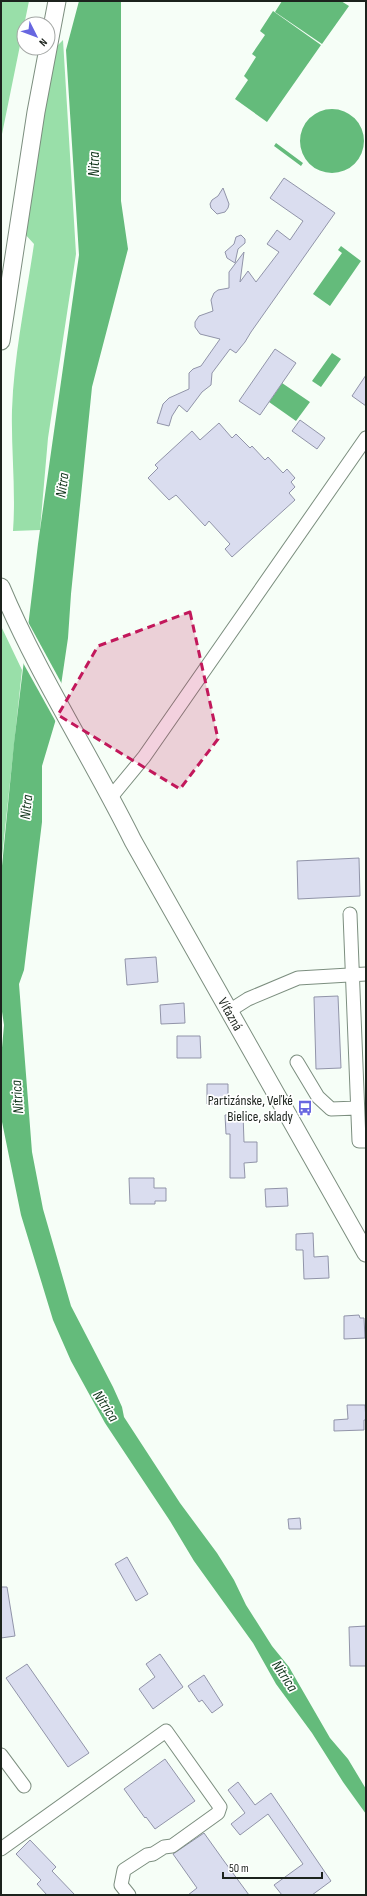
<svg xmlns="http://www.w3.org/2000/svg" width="367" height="1896" font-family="'Sofia Sans Condensed',sans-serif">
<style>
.green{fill:#99dfa9}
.water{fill:#64bb7b}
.pier{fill:#f6fef7}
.building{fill:#daddef;stroke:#9194a9}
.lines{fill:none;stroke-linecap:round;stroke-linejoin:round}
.minor-casing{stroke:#7c8e7f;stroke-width:15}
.major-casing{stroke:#7c8e7f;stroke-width:19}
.minor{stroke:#fff;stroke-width:13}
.major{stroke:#fff;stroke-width:17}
.marked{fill:#c2185b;fill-opacity:0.2;stroke:#c2185b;stroke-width:3;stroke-dasharray:8 5;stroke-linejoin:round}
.labels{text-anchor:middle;stroke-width:3.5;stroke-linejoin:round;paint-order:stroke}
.street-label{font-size:14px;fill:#1c231d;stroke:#fff}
.poi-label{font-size:14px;fill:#1c231d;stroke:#fff;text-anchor:end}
.water-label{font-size:15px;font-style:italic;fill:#13371d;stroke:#fff}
</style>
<rect width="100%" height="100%" fill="#f6fef7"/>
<path class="green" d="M1,1H29L1,139Z
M63,40L76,254L48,438L40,530L13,531C16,490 11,450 12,410C14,354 26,299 34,244L24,233L56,47Z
M1,626L22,670L1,867Z"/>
<path class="water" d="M79,1H121V201L128,249L92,387L71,594L68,638L56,719L42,766V822L24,970L19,984L32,1152L43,1209L71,1306L113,1387L122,1407L124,1417L180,1503L217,1553L234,1580L246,1605L272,1646L289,1667L330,1738L348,1759L366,1789V1814L343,1782L312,1733L276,1684L253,1643L194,1561L170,1521L105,1423L71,1361L53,1320L21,1215L1,1117V1059L4,1025L1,1005V876L14,743L38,544L79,255L66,50Z
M282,1H341L349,6L322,44L275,12Z
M273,11L321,45L267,122L235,99L248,80L244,76L256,57L252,54L265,35L260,31Z
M300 141a32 32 0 1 1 64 0a32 32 0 1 1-64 0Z
M276,143L303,163L301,166L274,146Z
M341,246L361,261L330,306L313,294L342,253L338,250Z
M332,353L341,359L321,387L312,381Z
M282,383L310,402L296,421L269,402Z"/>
<path class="pier" d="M27,620L63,686L57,724L22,661Z"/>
<path class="building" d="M284,178L335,213L251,332L245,342L236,353L230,349L212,373L211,385L202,392L187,412L179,405L172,416L169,426L157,423L163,404L169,398L189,389V373L193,369L201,366L220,339L200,334L195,327V322L199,316L213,311L211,300L214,293L218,290L229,288V272L244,252L240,282L248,271L256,282L279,252L267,244L277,230L290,240L303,221L270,198Z
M223,188L229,204L228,208L225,212L217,214L211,208L210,204L212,200L218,196Z
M241,235L245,239V243L238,249L235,263L227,258L225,252L234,244L236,237Z
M275,349L296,363L260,415L239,401Z
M366,375V406L352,396Z
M300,420L325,438L317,449L292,431Z
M219,423L232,438L236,434L250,448L252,446L265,460L268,457L283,473L287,469L295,478L291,482L295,487L289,493L295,500L232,557L225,549L230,544L209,521L205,526L176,495L169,500L148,478L158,468L155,465L192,431L200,440Z
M359,858L360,896L298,899L297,861Z
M156,957L158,982L127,985L125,959Z
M338,996L341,1068L316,1069L314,997Z
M184,1003L185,1023L161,1024L160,1005Z
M177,1036H200L201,1058H177Z
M207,1084H228V1104H207Z
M243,1114L244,1142H257V1162L244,1163L245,1178H230V1134H226L225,1115Z
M129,1178H154V1188H166V1201H155V1204H130Z
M287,1188L288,1206L266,1207L265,1189Z
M313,1233L314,1257L328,1256L329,1278L304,1279L303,1250H296V1234Z
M359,1315L360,1318H364L365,1338L344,1339V1316Z
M347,1405H365L366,1420H364V1430L334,1431V1420L348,1419Z
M300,1518L301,1529H289L288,1519Z
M127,1557L148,1594L136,1601L115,1564Z
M1,1587H7L15,1636L1,1638Z
M366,1626V1666H350L349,1627Z
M160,1654L183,1687L153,1709L139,1689L155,1677L146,1664Z
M27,1664L89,1753L68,1767L6,1678Z
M204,1675L223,1705L212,1713L202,1700L199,1702L188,1686Z
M165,1759L195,1801L155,1829L146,1817L145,1818L124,1789Z
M238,1782L255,1805L271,1793L331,1881L312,1895H282L274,1885L303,1864L268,1814L240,1835L231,1824L245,1813L228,1790Z
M204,1833L224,1861L249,1895H188L197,1888L173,1854Z
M30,1840L56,1867L52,1871L75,1895H47L37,1884L41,1880L16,1854Z"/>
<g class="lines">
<g class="minor-casing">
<path id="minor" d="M111,797L144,757L366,438
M350,914L359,1141H366
M229,1011L248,999L298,978L366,974
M297,1062L318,1097L331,1109L357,1108
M1,1755L24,1786
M1,1849L166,1731L220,1807L218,1813L172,1846L164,1847L153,1854L147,1855L124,1870L121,1885L129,1895"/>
</g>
<g class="major-casing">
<g id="major">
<path d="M1,341L36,112L57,1"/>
<path id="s1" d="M1,587C38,675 91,756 133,841L366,1253"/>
</g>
</g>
<use href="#minor" class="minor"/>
<use href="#major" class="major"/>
</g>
<path class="marked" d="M190,612L218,739L180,789L58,715L98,646Z"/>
<defs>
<g id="bus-bare" transform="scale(1.2)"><path d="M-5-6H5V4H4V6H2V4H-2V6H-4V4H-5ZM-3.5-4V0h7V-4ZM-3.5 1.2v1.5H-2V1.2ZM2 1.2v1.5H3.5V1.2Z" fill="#6766e0" stroke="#fff" stroke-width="2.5" paint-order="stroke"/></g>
</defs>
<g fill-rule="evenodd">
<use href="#bus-bare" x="305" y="1108"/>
</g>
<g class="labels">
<g class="street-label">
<text dy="5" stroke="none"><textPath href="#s1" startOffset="485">Víťazná</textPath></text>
</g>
<g class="poi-label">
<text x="293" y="1105">Partizánske, Veľké<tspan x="293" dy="16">Bielice, sklady</tspan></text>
</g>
<g class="water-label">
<text transform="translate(94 164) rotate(-90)" y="5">Nitra</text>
<text transform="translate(62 485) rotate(-82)" y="5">Nitra</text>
<text transform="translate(26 807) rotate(-84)" y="5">Nitra</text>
<text transform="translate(17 1097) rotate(-94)" y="5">Nitrica</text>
<text transform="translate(106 1406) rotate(56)" y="5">Nitrica</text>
<text transform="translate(285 1676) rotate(56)" y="5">Nitrica</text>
</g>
</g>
<rect width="367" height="1896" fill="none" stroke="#1c231d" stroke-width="4"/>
<g transform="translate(36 36) rotate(132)"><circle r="19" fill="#ffffff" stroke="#a4a7a5"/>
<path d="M0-3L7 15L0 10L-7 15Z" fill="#6766e0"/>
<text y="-6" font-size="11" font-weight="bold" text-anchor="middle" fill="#1c231d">N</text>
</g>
<path d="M223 1872v6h99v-6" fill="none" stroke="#1c231d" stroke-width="2"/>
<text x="229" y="1872" font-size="12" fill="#1c231d" stroke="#ffffff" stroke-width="3" paint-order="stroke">50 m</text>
</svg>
